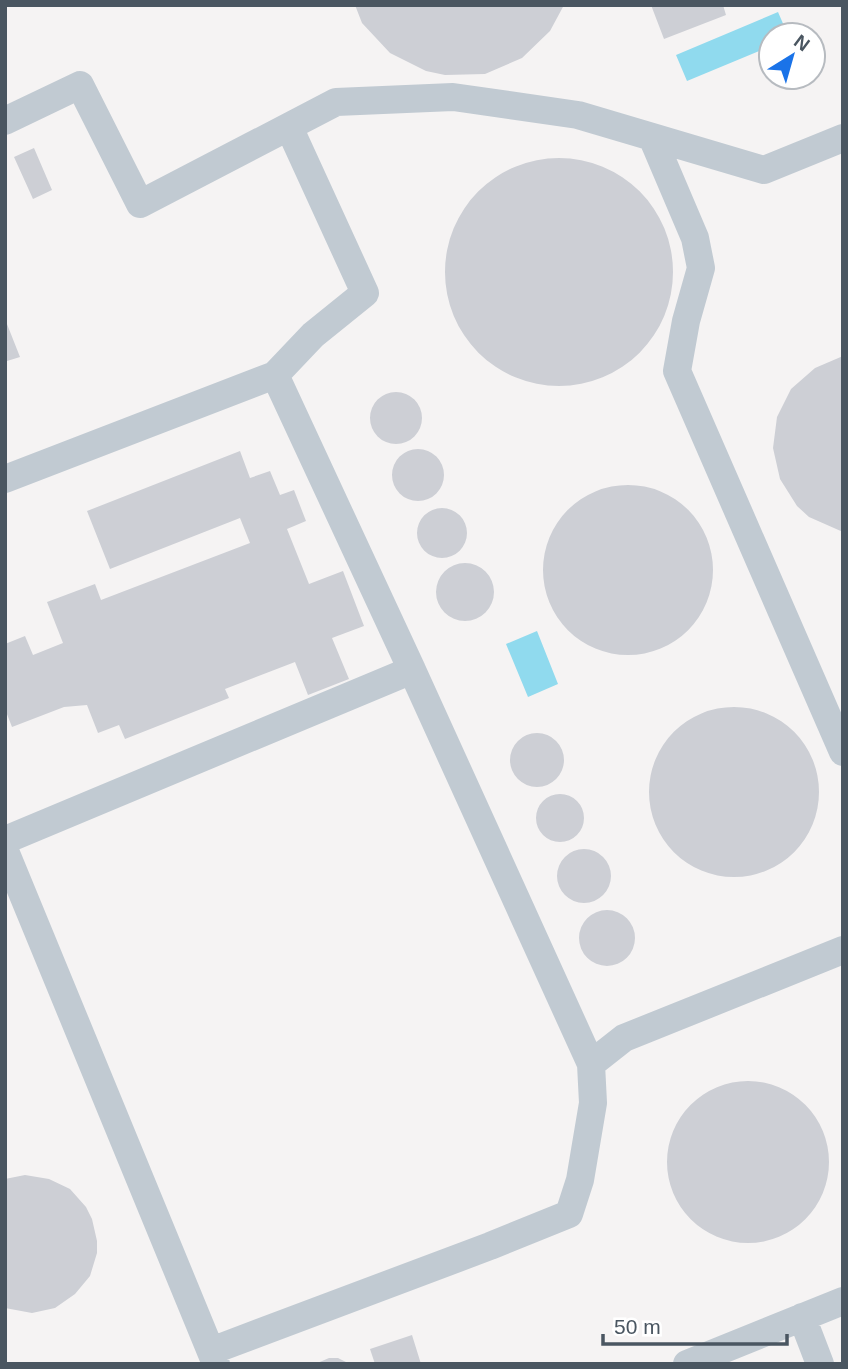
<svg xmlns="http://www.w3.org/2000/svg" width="848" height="1369" font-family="Helvetica,sans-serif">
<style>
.water{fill:#90daee}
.building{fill:#cdcfd5}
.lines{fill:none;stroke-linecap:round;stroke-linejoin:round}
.minor{stroke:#c1cad2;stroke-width:28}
</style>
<rect width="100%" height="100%" fill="#f5f3f3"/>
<path class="water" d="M778,12L788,35H771V46L687,81L676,55Z
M537,631L558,684L528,697L506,644Z"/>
<path class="building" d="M355,5H564L550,31L522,58L485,74L445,75L426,71L390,53L362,23Z
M651,5H723L726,15L664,39Z
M34,148L52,190L33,199L14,157Z
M445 272a114 114 0 1 1 228 0a114 114 0 1 1-228 0Z
M5,319L20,357L7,361L5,356Z
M843,356V532L809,517L797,506L780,479L773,448L777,417L791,389L815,368Z
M370 418a26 26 0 1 1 52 0a26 26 0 1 1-52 0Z
M392 475a26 26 0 1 1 52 0a26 26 0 1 1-52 0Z
M240,451L250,478L270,471L280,495L294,490L306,521L287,529L309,584L343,571L364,626L332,638L349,679L308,695L295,662L225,689L229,698L125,739L119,725L98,733L87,705L64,707L12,727L5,709V644L25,636L33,655L63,643L47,602L95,584L101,600L250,543L240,518L110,569L87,511Z
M543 570a85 85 0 1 1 170 0a85 85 0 1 1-170 0Z
M417 533a25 25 0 1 1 50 0a25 25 0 1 1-50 0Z
M436 592a29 29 0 1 1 58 0a29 29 0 1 1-58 0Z
M649 792a85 85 0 1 1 170 0a85 85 0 1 1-170 0Z
M510 760a27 27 0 1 1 54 0a27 27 0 1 1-54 0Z
M536 818a24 24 0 1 1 48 0a24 24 0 1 1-48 0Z
M557 876a27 27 0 1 1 54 0a27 27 0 1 1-54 0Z
M579 938a28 28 0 1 1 56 0a28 28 0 1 1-56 0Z
M667 1162a81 81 0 1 1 162 0a81 81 0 1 1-162 0Z
M25,1175L49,1179L70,1189L86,1207L92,1219L97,1241V1253L90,1276L75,1294L55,1308L32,1313L5,1308V1179Z
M412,1335L421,1364H375L370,1349Z
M329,1358H338L350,1364H315Z"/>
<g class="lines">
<path class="minor" d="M5,121L80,85L140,204L336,102L453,97L578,115L764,170L843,138
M652,137L695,238L701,268L686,321L677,371L843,752
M275,375L313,335L365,293L289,127
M5,479L275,375L412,670
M5,840L412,670L591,1064
M5,851L216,1364
M802,1317L820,1364
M211,1351L490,1246L569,1214L580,1180L593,1103L591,1064L624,1038L843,950
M687,1364L843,1301"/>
</g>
<rect width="848" height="1369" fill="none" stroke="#4a5661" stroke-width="14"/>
<g transform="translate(792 56) rotate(37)"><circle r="33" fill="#ffffff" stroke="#b7bbc0" stroke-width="2"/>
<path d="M0-5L12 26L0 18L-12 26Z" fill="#1a73e8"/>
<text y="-10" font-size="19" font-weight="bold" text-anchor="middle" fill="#4a5661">N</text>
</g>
<path d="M603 1334v10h184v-10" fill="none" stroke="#4a5661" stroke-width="3.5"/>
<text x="614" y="1334" font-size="21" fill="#4a5661" stroke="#ffffff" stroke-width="5" paint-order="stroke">50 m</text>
</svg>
